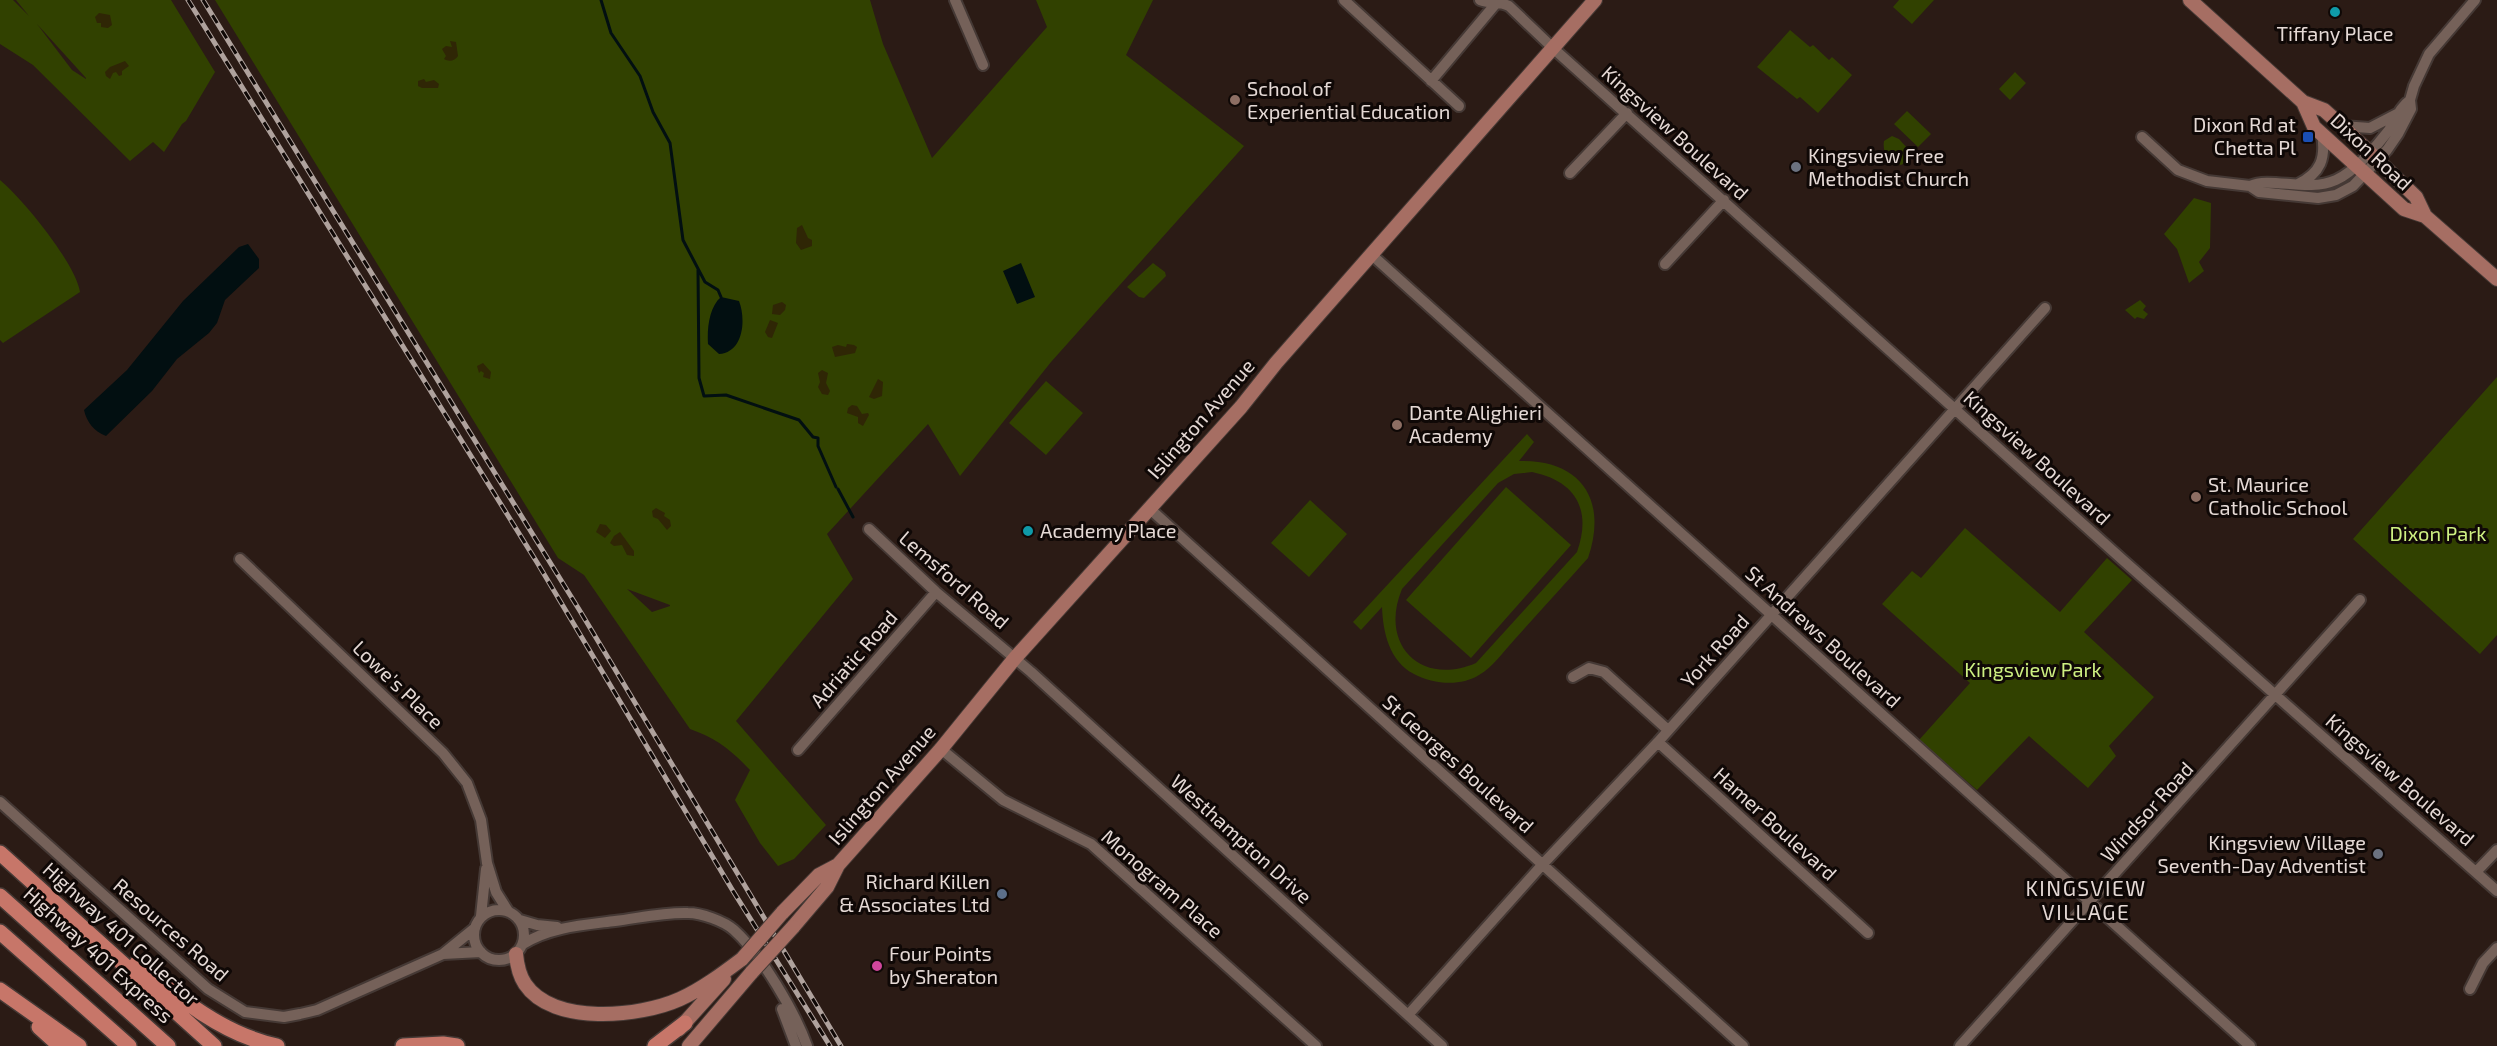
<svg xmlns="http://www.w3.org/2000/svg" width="2497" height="1046" font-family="'Exo 2',sans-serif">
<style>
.green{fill:#314100;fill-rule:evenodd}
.sand{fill:#2f2605}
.water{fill:#020f11}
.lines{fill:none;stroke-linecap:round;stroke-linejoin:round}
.stream{stroke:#020f11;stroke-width:3}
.minor-casing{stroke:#453935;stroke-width:14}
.major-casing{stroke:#453935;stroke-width:16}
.highway-casing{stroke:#453935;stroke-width:18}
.minor{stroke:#756159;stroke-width:10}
.major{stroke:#a66e63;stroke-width:14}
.highway{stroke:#c77669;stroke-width:15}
.rail-casing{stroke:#afa29d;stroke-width:5}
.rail{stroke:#0f0806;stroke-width:3;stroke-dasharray:9;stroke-linecap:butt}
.major-bridge-casing{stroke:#453935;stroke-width:16;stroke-linecap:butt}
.major-bridge{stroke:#a66e63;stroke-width:14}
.culture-dot{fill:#0f9aa8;stroke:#0f0806;stroke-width:2}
.education-dot{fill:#8d6e63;stroke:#0f0806;stroke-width:2}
.transit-dot{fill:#1a4fb4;stroke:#0f0806;stroke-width:2}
.worship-dot{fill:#6b7280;stroke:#0f0806;stroke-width:2}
.service-dot{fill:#5c6f8a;stroke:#0f0806;stroke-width:2}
.hotel-dot{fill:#d1479c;stroke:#0f0806;stroke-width:2}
.labels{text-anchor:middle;stroke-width:6;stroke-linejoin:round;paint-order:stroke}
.poi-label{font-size:20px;fill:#e5d9d5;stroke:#0f0806;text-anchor:start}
.street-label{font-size:20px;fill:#e5d9d5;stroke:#0f0806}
.park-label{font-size:20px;fill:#cef082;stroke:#0f0806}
.neighbourhood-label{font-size:21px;letter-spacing:1.5px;fill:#e5d9d5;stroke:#0f0806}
</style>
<rect width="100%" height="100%" fill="#2b1b15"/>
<path class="green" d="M0,0H13L29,16L16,0H171L215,72L186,121L182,124L164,152L153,142L130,161L33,65L0,44ZM37,24L86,78V79L72,70Z
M215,0H870L883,44L932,158L1047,27L1036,0H1153L1126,55L1244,146L1051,362L960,476L928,424L827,534L853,579L736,721L826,825L794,859L778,866L760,843L735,800L750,770C731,750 716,738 690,729L584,575L558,558ZM627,589L670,605V606L652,612Z
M1899,0H1934L1912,24L1893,7Z
M1790,30L1810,47L1813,45L1829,60L1832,57L1852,75L1818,113L1800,97L1797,99L1757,67Z
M2015,72L2026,83L2010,100L1999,89Z
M1907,111L1931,134L1918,147L1894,124Z
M1892,136L1899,139L1909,150L1906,154L1909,160L1901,165C1889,163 1882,153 1884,141Z
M0,180C23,199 76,264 80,292L3,343L0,340Z
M2194,198L2211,203L2210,248L2199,262L2204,271L2189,283L2177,249L2164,234Z
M1153,263L1165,272L1166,276L1144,298L1139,297L1127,287Z
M2140,300L2146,306L2143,310L2148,314L2144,319L2137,317L2135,319L2125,310Z
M2497,377V635L2480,654L2353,539Z
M1046,381L1083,413L1046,455L1009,423Z
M1527,434L1534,442L1519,461C1581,459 1608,500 1588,558C1564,585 1539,612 1515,639C1504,651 1493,667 1479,675C1460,687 1433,684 1414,674C1389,661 1383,632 1382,607L1361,630L1353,622ZM1532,472C1576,481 1592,510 1577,552L1476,663C1420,687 1379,644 1402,589L1498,483L1514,474Z
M1506,487L1571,545L1471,658L1406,600Z
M1310,500L1347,534L1309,577L1271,543Z
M1965,528L2060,612L2107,558L2132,580L2084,632L2154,697L2109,746L2116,756L2088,788L2029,736L1977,790L1919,740L1970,683L1882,604L1912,571L1921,578Z"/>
<path class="sand" d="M99,13L110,15L112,25L108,28L101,27V23H97L95,17Z
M450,41L456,42L458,56C455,61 449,62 444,59L446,56L442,49L446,46L452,47Z
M125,61L129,66L122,71V75L119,76L116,72L113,73L110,79L106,76L105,72L110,67Z
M424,79L426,82L434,80L439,84L438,88H422L418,86V81Z
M802,225L808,238L812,240V246L801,250L796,243L797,228Z
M782,302L786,305L785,310L780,315L772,314L773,305Z
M770,320L778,323L772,338L768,337L765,332Z
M847,344L854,345L857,347L855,353L835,357L832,347L838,345L846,347Z
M483,363L491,372L490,379L483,377L484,373L481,371L479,373L477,366Z
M822,370L828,373L826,383L830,391L828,395L822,394L818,387L820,382L818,373Z
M878,379L883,382L882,396L874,399L869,397Z
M852,405L857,406L862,414L868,413L869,415L863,426L858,423V417L847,413L848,408Z
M656,508L665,513L664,516L670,520L671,526L667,530L658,519L653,517L652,511Z
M600,524L606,525L611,531L605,538L596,532Z
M620,532L634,551V556L627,555L622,545L614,546L610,543L614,536Z"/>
<path class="water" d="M248,244L259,259V268L225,300L217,323L209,333L177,359L152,391L106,436C94,431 87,423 84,410L127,370L183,301L239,247Z
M1021,263L1035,297L1017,304L1003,271Z
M721,297L739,301C746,319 744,352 719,354L708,344C707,329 709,307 721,297Z"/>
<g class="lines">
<path class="stream" d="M601,0L611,33L640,76L653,112L670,143L683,240L705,282L718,290L721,297
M698,270L699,378L704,396L726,395L799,420L813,437L818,438V446L836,487
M838,489L853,517"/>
<g class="minor-casing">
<path id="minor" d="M955,0L983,65
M1344,0L1459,106
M1480,0C1490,4 1499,1 1509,6L1554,49L2124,561L2497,891
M1431,81L1498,1
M2410,100C2400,107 2396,119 2389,130C2377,146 2354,172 2336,180C2307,193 2271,176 2250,186L2259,192L2318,198L2336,195L2353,186L2387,150L2398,134L2411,109L2410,100L2414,86L2429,54L2475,0
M2342,126L2370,128L2397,114
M2142,137L2178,170L2207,181L2250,186
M1570,173L1627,113
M2298,184C2321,173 2326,158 2322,134
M1372,255L2250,1046
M1665,264L1724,200
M1149,508L1743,1046
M869,529L936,592L1031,672L1442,1046
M240,559L443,753L467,783L481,820L487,863L496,892L508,911
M1573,677L1589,668L1604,672L1668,730
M1658,742L1868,933
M941,749L1003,800L1091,844L1316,1046
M798,750L936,592
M0,802L208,989L245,1012L284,1017L300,1014L317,1010L443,954L475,928
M2476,872L2497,850
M474 935a25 25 0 1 1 50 0a25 25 0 1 1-50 0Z
M481,916L486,869
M520,920L537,925L557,927
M523,944C550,927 583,925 615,921C639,918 664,912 688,913C701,913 724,921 734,930C761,954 795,1012 807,1046
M443,954L481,952
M2470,989L2483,963L2497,948
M782,1009L796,1046
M1408,1015L1542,865L1658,742L2045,308
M1960,1046L2360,600"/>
</g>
<g class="major-casing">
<path id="major" d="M2190,0L2303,102L2324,110L2342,126L2416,197L2425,216
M2303,102L2314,127L2404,209L2425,216L2497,279
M782,913L819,875L838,865
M793,927L827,887L838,865L941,749L1015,658L1241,407L1276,363L1595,0
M516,954C517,965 519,975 525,984C553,1026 640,1017 680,999C702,989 722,974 742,959
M679,1029L724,979
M689,1046L752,972"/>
</g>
<g class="highway-casing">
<path id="highway" d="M0,853L214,1046
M0,896L168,1046
M0,932L129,1046
M137,963C179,998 222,1034 277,1046
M0,990L79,1046
M39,1027L60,1046
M403,1046L443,1044L457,1046
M655,1046L685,1023"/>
</g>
<use href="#minor" class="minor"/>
<use href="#major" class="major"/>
<use href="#highway" class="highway"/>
<g class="rail-casing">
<path id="rail" d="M188,0L538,564L733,891L830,1046
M203,0L580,611L841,1046"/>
</g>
<use href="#rail" class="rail"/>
<g class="major-bridge-casing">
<path id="major-bridge" d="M742,959L782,913
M752,972L793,927"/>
</g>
<use href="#major-bridge" class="major-bridge"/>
</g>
<g class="culture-dot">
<circle cx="2335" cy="12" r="6"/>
<circle cx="1028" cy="531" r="6"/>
</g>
<g class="education-dot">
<circle cx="1235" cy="100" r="6"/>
<circle cx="1397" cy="425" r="6"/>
<circle cx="2196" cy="497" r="6"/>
</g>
<rect class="transit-dot" x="2302" y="131" width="12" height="12" rx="3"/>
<g class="worship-dot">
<circle cx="1796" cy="167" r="6"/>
<circle cx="2378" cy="854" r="6"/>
</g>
<circle class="service-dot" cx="1002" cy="894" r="6"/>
<circle class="hotel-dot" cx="877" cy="966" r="6"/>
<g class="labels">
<g class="poi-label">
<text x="2335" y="41" text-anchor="middle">Tiffany Place</text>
<text x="1247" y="96">School of<tspan x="1247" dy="23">Experiential Education</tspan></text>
<text x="2296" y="132" text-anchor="end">Dixon Rd at<tspan x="2296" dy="23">Chetta Pl</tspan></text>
<text x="1808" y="163">Kingsview Free<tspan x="1808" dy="23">Methodist Church</tspan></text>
<text x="1409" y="420">Dante Alighieri<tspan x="1409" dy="23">Academy</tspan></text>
<text x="2208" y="492">St. Maurice<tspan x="2208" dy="23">Catholic School</tspan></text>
<text x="1040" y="538">Academy Place</text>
<text x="2366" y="850" text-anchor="end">Kingsview Village<tspan x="2366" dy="23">Seventh-Day Adventist</tspan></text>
<text x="990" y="889" text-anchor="end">Richard Killen<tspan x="990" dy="23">&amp; Associates Ltd</tspan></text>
<text x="889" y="961">Four Points<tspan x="889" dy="23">by Sheraton</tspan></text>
</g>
<g class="street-label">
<text transform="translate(1675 133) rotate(42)" y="7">Kingsview Boulevard</text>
<text transform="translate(2371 152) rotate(43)" y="7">Dixon Road</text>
<text transform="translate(1201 419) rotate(-49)" y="7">Islington Avenue</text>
<text transform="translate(2037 458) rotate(42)" y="7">Kingsview Boulevard</text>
<text transform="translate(954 580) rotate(41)" y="7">Lemsford Road</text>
<text transform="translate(1823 637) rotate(42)" y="7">St Andrews Boulevard</text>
<text transform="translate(1715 651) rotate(-48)" y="7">York Road</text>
<text transform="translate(854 659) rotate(-49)" y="7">Adriatic Road</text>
<text transform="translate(398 685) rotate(44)" y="7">Lowe's Place</text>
<text transform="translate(1458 764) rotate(42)" y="7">St Georges Boulevard</text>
<text transform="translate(2400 780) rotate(41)" y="7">Kingsview Boulevard</text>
<text transform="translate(882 785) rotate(-49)" y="7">Islington Avenue</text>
<text transform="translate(2147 812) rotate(-48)" y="7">Windsor Road</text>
<text transform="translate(1775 824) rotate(42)" y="7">Hamer Boulevard</text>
<text transform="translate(1241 839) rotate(42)" y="7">Westhampton Drive</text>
<text transform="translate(1162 884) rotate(41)" y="7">Monogram Place</text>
<text transform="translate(171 930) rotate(41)" y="7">Resources Road</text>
<text transform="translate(121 934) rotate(42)" y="7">Highway 401 Collector</text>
<text transform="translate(98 955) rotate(42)" y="7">Highway 401 Express</text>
</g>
<g class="park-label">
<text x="2438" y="541">Dixon Park</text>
<text x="2033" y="677">Kingsview Park</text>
</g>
<g class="neighbourhood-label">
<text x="2086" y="896">KINGSVIEW<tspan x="2086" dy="24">VILLAGE</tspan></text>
</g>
</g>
</svg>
